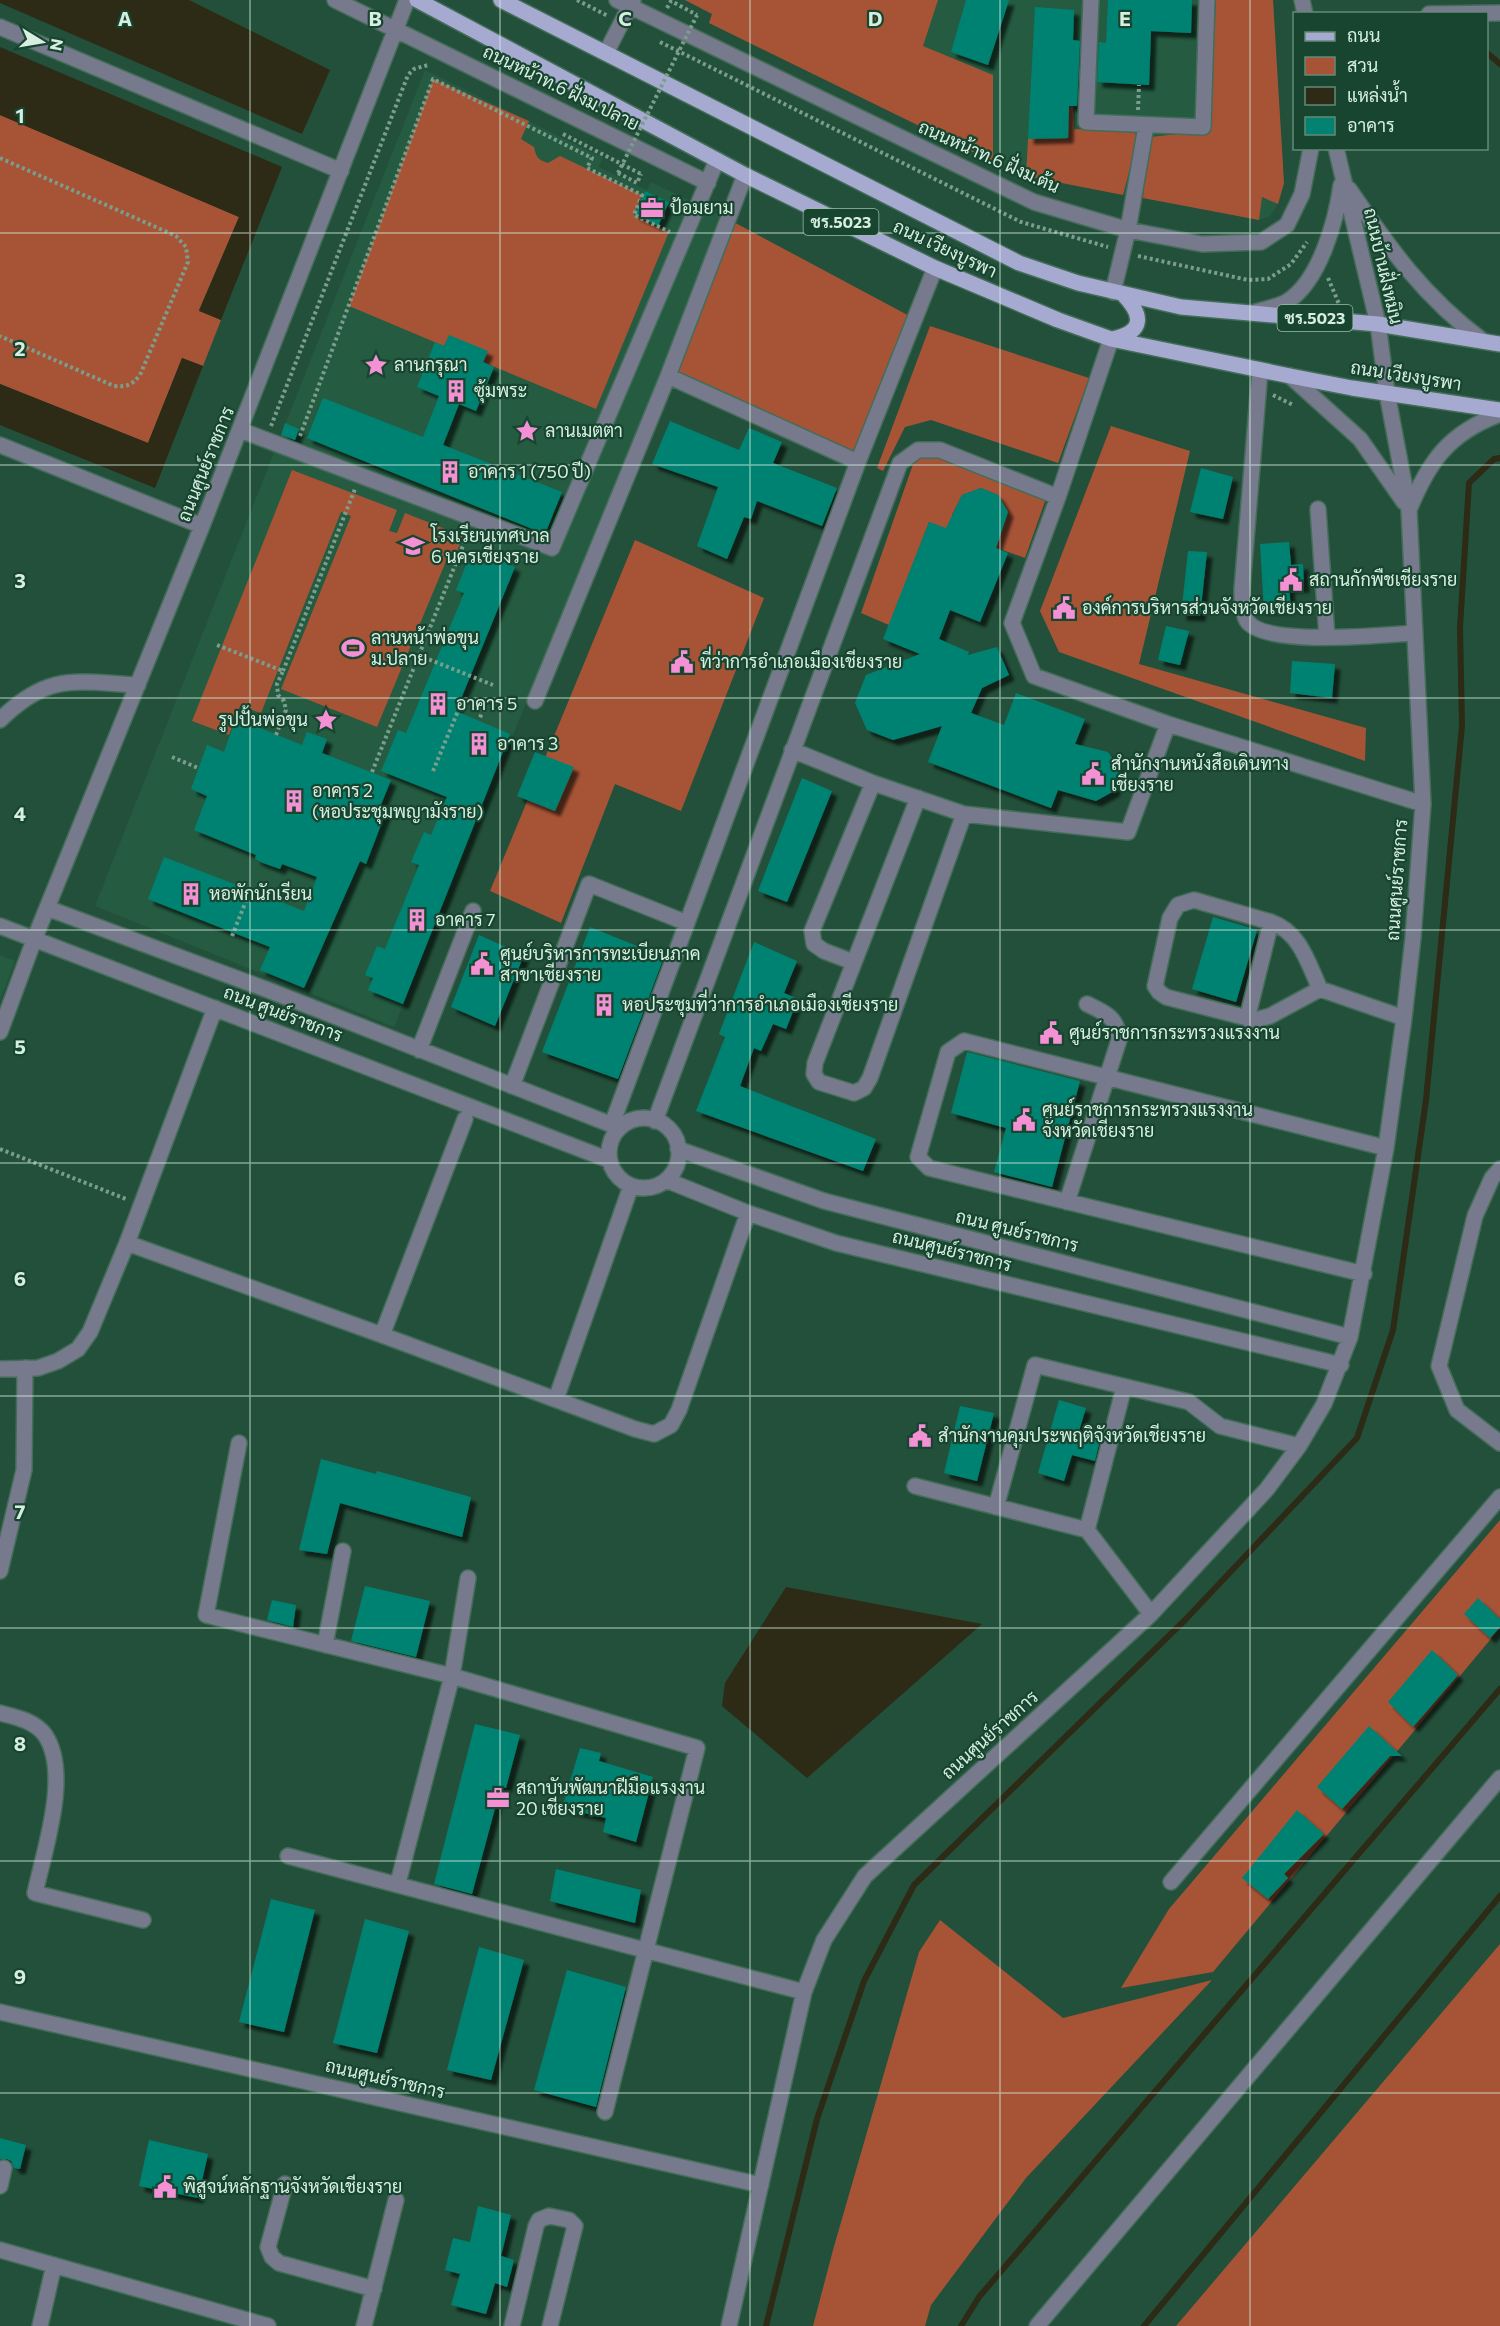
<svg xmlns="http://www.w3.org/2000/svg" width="1500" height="2326" font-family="Commissioner,Sarabun,sans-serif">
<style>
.built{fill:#245b41}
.green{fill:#a75436}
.water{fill:#2d2a16}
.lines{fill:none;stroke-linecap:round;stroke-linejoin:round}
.stream{stroke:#2d2a16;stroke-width:6}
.building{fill:#038272;filter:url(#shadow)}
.minor-casing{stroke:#436d58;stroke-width:18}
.major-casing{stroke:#436d58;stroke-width:18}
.path{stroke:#7b9e8c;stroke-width:4;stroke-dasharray:3 3;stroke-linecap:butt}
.minor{stroke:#77798c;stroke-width:15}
.major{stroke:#a6aad0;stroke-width:15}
.path-bridge{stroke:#7b9e8c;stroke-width:4;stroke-dasharray:3 3;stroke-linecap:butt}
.grid{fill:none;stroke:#d7efe1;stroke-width:1.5;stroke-opacity:0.55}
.labels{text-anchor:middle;stroke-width:4.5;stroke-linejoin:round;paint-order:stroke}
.shield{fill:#174530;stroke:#9dbcac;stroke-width:1.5}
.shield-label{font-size:16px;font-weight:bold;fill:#d7efe1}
.street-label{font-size:18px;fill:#d7efe1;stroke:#174530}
.poi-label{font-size:18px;fill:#d7efe1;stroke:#174530;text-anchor:start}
.grid-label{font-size:20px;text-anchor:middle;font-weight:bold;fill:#d7efe1;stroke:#174530;stroke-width:4.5;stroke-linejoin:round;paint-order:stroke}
</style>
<defs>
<filter id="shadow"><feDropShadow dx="5.5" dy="5.5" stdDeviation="1.5" flood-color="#0009"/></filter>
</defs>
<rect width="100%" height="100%" fill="#23503a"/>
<path class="built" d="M685,0H1273L1284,183L1278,204L1270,216L1259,220L1021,175L709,23L712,14Z
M425,70L603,158L599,167L647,190L651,182L724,217L394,1027L95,906Z
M0,955L15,961L0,1001Z"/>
<path class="green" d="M685,0H938L923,46L993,75V162L709,23L712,14Z
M1216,0H1273L1284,183L1278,204L1262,197L1259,220L1143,198L1147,143L1151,137L1205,131L1209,126Z
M433,79L529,121L521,139L534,147C536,157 538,160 548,163L560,156L642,195L634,215L669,232L596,409L483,362L487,352L449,336L444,346L349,306Z
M1073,106L1074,129L1134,132L1138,137L1123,195L1026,176L1028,139L1068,138L1069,107Z
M0,115L239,217L199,310L221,320L203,366L182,358L148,443L0,384Z
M728,219L915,319L858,462L668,376Z
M930,326L1089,378L1058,463L931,420L905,427L883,471L877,468Z
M1111,426L1190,451L1139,664L1366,728L1365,761L1059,652L1040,611Z
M918,450L1048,493L1025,558L980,542L1001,534L1008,512L998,495L981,488L962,495L952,515L960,534L929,522L889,625L861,613Z
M292,470L397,510L389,531L397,533L405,513L463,536L455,556L449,554L377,727L281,689L351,516L341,512L261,713L240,706L229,735L192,721Z
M635,540L764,598L681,811L615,784L561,923L490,891Z
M1500,1520V1628L1213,1972L1121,1988L1169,1909Z
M940,1920L1063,2018L1212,1980L1026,2178L931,2305L925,2326H813L833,2250L919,1952Z
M1500,1944V2326H1176Z"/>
<path class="water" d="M0,0H189L330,70L302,134L0,3Z
M0,47L282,167L221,320L199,311L239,217L0,115Z
M182,358L203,366L155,488L0,425V384L148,443Z
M786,1587L982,1624L807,1778L722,1706L725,1683Z"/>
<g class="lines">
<path class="stream" d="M1486,52L1500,64
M766,2326L817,2119L864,1981L914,1885L1185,1620L1357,1438L1393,1330L1426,1100L1462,726L1460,627L1469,483L1494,459L1500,458
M961,2326L979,2297L1500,1689
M1144,2326L1500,1896"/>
</g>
<path class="building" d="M966,0H1009L988,65L951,52Z
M1108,0H1192L1191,33L1151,31L1149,85L1097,82L1099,42L1106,43Z
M1035,7L1074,10L1073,40L1080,41L1077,106H1069L1068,138L1028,139Z
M645,191L669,202L658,226L634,214Z
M449,335L488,351L483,362L494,367L476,411L459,404L443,445L562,492L545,534L307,438L323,398L423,437L439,396L417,387L435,342L444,346Z
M670,421L739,450L749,428L782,442L773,463L837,488L822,526L757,501L751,519L744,517L727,559L697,546L718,487L652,464Z
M285,423L299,429L295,440L281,435Z
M1201,468L1233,477L1223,519L1190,512Z
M981,488L998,495L1008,512L996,548L1008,553L980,622L950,610L939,639L969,652L968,655L997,647L1009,675L982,688L971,713L1004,725L1016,693L1085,719L1075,744L1108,752L1120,769L1114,791L1096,801L1058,790L1051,808L928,762L942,726L893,740L867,730L855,703L866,675L920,654L883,639L929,522L946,528L962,495Z
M1289,542L1291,565L1303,564L1304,587L1289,588L1291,608L1264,610L1260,544Z
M481,551L515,567L456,711L510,734L403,1004L368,990L373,978L365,975L377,946L385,949L419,865L411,862L424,832L431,835L447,797L381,771L398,730L406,733L440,651L464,593L456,590L468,560L476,563Z
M1188,551L1207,552L1200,616L1181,615Z
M1166,626L1189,631L1180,665L1158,660Z
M1292,661L1335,664L1332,698L1290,693Z
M236,718L302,745L307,732L327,739L322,753L391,780L380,807L387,809L366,864L360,861L304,988L260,970L270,947L148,899L164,857L304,911L317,877L282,864L280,869L263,863L255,859L256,855L194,830L207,796L191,789L207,745L224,752Z
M535,752L574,767L555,811L517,796Z
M802,778L832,791L787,902L758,891Z
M1213,917L1257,930L1236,1002L1192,989Z
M590,927L664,957L618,1079L542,1052Z
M479,935L524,955L495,1026L451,1007Z
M754,942L797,961L784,993L798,999L786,1029L773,1024L761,1051L754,1048L740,1086L876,1139L863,1171L696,1111L725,1037L719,1034Z
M967,1052L1080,1081L1052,1187L994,1172L1006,1128L951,1113Z
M1059,1400L1086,1408L1078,1434L1100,1440L1095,1461L1072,1455L1064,1481L1038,1473Z
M960,1406L994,1413L977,1481L944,1473Z
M321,1459L376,1474L377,1471L471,1497L462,1537L340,1503L327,1554L299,1550Z
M365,1586L430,1601L416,1657L351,1641Z
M1478,1598L1500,1619V1627L1490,1638L1464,1614Z
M272,1600L296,1605L293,1627L267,1620Z
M1432,1650L1458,1675L1413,1727L1388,1702Z
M475,1724L520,1735L506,1788L501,1786L472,1894L434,1884Z
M1369,1726L1402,1756H1390L1342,1809L1317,1787Z
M580,1748L601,1753L599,1761L653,1777L636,1842L603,1832L606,1818L562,1808Z
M1297,1810L1324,1834L1284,1874L1288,1878L1268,1899L1242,1878Z
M556,1869L641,1890L635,1923L550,1901Z
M271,1899L315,1910L284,2032L239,2022Z
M365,1919L409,1931L377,2053L333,2043Z
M479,1947L524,1960L491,2080L447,2070Z
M567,1970L626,1987L596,2107L534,2090Z
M0,2138L26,2145L20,2169L14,2168L11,2161L7,2159H0Z
M149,2140L208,2154L198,2198L139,2186Z
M478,2206L511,2215L501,2256L514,2260L507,2287L495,2283L486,2314L451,2305L460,2274L445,2270L453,2238L470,2242Z"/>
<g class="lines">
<g class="minor-casing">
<path id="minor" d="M335,0L708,183
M617,0L1034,202L1128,230L1202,244L1261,242L1287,225L1302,194L1311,148
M1091,0L1086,122L1203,127L1207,0
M1302,0L1305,14
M1429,14L1500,13
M0,27L341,171
M606,53L633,0
M1349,189C1391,250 1423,296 1483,341
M1113,292L1128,230L1146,126
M1252,313C1263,309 1279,307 1288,301C1320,280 1336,221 1341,185
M1111,339L1058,497L1012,623L1034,676L1168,724L1423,804
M1260,370L1242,589C1242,600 1242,611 1247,621C1265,647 1383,635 1414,633
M668,376L745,175
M1290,376L1360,439L1404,502
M240,430L552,548L717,160
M0,445L202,526
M1318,509L1327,637
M1409,510C1429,461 1449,433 1500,414
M535,701L668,376L858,462L935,268
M0,720C49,672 75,682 138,685
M792,750L873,783L964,814L870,1078L864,1088L854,1093L819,1082L814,1074L815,1063L918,798
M964,814L1128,832L1168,724
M47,908L268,990L620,1128
M1271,922L1194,900L1178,905L1170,918L1155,986L1159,992L1166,997L1255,1020L1270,1016L1320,989
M0,926L609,1160
M853,962L824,951L814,944L812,931L873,783
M1247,1019L1271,922C1300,932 1308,963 1320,989L1404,1018
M0,1032L34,940L202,526L407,0
M419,1050L473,911
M512,1086L589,884L687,923L858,462
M609 1153a35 35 0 1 1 70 0a35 35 0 1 1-70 0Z
M655,1121L900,463L918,450H940L1058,497
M612,1124L687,923
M678,1149L824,1201L1350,1337
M1500,1169L1492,1178L1475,1216L1439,1366L1457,1410L1500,1443
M666,1180L748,1213L836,1243L1341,1365
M1067,1202L1119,1040C1118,1018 1106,1013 1087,1004
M127,1243L215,1008
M1364,1274L929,1168L918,1157L948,1052L964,1041L1386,1148
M382,1335L465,1119
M0,1369L38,1368L58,1361L78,1349L90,1332L127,1243L382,1335L635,1429L654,1434L671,1425L679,1410L748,1213
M556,1399L631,1186
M239,1443L206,1615L452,1676L697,1748L605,2112
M915,1486L1087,1530L1151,1614
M996,1507L1035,1365L1189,1402L1220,1426L1299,1446
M1087,1530L1124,1387
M0,1571L24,1470L25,1368
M325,1645L343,1551
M0,1713C16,1717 35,1721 45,1735C71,1773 44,1851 35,1893L143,1920
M288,1856L804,1992
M1171,1882L1500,1497
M398,1883L452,1676L468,1578
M0,2012L761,2185
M285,2184L268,2247L272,2257L279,2263L374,2289
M0,2186L4,2168
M0,2250L268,2326
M40,2326L54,2265
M364,2326L396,2200
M512,2326L536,2226L539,2220L549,2216L569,2220L575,2226L550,2326
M729,2326L804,1992L824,1940L865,1876L1151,1614L1267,1489L1299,1446L1324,1404L1350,1337L1386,1148L1404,1018L1413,938L1423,804L1409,510L1387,393L1378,324L1336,148
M1037,2326L1500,1778"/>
</g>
<g class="major-casing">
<path id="major" d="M417,0L745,175L935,268L1058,320L1111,339L1290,376L1352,388L1500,410
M501,0L1019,263L1078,283L1181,307L1378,324L1500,344
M1112,339C1145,332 1143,315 1123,294"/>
</g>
<path class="path" d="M577,0L608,16
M667,8L671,1L697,15
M660,42L1021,222L1108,247
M1138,110L1139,85
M563,134L641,174
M0,158L176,236L186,247L188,262L140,375C132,385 127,387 114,386L0,336
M618,173L637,183L641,174
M1138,256L1248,280L1268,279L1291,264L1307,242
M1328,278L1339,304
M1273,395L1293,405
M271,426L408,75L414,69L428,65
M300,436L433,79L592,158L587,168L642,195L634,215L670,232
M217,645L283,671L277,684L278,695L284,701L286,710L276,735
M418,655L493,685
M283,671L355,489
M172,757L198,768
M433,771L463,699L484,708L479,720
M372,772L468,533
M232,936L252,886
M0,1149L126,1199"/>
<use href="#minor" class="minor"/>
<use href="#major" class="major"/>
<path class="path-bridge" d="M618,173L697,15"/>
</g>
<path class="grid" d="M250,0V2326M500,0V2326M750,0V2326M1000,0V2326M1250,0V2326M0,233H1500M0,465H1500M0,698H1500M0,930H1500M0,1163H1500M0,1396H1500M0,1628H1500M0,1861H1500M0,2093H1500"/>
<defs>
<g id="office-bare" transform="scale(1.8)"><path d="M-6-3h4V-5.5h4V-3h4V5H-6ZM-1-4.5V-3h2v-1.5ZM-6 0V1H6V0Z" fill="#f491d4" stroke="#174530" stroke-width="2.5" paint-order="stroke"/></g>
<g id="sight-bare" transform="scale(1.8)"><path d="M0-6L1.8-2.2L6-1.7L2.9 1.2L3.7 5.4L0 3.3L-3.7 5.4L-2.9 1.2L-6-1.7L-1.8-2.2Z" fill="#f491d4" stroke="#174530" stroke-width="2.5" paint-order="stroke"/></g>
<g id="building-bare" transform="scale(1.8)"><path d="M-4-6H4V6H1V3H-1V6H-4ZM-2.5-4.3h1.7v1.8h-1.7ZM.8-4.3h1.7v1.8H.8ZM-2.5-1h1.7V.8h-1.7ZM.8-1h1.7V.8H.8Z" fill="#f491d4" stroke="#174530" stroke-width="2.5" paint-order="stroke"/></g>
<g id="school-bare" transform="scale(1.8)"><path d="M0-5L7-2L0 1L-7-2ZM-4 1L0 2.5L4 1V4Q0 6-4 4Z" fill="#f491d4" stroke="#174530" stroke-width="2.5" paint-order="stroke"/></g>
<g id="civic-bare" transform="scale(1.8)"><path d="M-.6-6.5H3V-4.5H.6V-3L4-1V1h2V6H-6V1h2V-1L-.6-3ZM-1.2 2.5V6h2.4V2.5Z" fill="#f491d4" stroke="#174530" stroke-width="2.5" paint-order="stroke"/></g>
<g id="stadium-bare" transform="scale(1.8)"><path d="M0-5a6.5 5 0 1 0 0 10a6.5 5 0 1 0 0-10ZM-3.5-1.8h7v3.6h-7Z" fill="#f491d4" stroke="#174530" stroke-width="2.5" paint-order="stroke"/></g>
</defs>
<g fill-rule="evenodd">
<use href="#office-bare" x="652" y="208"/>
<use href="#sight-bare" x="376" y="365"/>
<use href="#building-bare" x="456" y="391"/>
<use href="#sight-bare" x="527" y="431"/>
<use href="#building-bare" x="450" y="472"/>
<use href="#school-bare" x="413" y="546"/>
<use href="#civic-bare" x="1291" y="580"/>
<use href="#civic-bare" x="1064" y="608"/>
<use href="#stadium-bare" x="353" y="648"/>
<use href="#civic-bare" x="682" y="662"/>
<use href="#building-bare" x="438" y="704"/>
<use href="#sight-bare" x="326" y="720"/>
<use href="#building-bare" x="479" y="744"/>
<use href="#civic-bare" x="1093" y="774"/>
<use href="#building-bare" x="294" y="801"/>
<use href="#building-bare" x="191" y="894"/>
<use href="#building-bare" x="417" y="920"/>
<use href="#civic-bare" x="482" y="964"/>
<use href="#building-bare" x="604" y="1005"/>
<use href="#civic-bare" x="1051" y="1033"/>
<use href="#civic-bare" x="1024" y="1120"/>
<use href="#civic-bare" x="920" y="1436"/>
<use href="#office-bare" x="498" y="1798"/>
<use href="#civic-bare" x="165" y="2187"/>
</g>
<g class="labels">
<g class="shield">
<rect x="803.5" y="209" width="75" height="26" rx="4.5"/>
<rect x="1277.5" y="305" width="75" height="26" rx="4.5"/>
</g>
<g class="shield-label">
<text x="841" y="228">ชร.5023</text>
<text x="1315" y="324">ชร.5023</text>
</g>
<g class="street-label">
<text transform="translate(561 88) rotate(26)" y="6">ถนนหน้าท.6 ฝั่งม.ปลาย</text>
<text transform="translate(989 157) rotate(24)" y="6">ถนนหน้าท.6 ฝั่งม.ต้น</text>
<text transform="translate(945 249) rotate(25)" y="6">ถนน เวียงบูรพา</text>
<text transform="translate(1383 266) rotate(77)" y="6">ถนนบ้านฝั่งหมิน</text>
<text transform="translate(1406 376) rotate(9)" y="6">ถนน เวียงบูรพา</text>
<text transform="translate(206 464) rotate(-68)" y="6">ถนนศูนย์ราชการ</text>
<text transform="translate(1397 880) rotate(-86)" y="6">ถนนศูนย์ราชการ</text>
<text transform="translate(283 1014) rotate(21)" y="6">ถนน ศูนย์ราชการ</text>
<text transform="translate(1017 1231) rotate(14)" y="6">ถนน ศูนย์ราชการ</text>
<text transform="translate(952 1251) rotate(14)" y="6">ถนนศูนย์ราชการ</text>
<text transform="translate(990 1735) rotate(-42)" y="6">ถนนศูนย์ราชการ</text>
<text transform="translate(385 2079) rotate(13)" y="6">ถนนศูนย์ราชการ</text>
</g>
<g class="poi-label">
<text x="670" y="214">ป้อมยาม</text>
<text x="394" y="371">ลานกรุณา</text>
<text x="474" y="397">ซุ้มพระ</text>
<text x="545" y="437">ลานเมตตา</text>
<text x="468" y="478">อาคาร 1 (750 ปี)</text>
<text x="431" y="542">โรงเรียนเทศบาล<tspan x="431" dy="21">6 นครเชียงราย</tspan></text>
<text x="1309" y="586">สถานกักพืชเชียงราย</text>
<text x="1082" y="614">องค์การบริหารส่วนจังหวัดเชียงราย</text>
<text x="371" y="644">ลานหน้าพ่อขุน<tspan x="371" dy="21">ม.ปลาย</tspan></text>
<text x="700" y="668">ที่ว่าการอำเภอเมืองเชียงราย</text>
<text x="456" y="710">อาคาร 5</text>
<text x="308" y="726" text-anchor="end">รูปปั้นพ่อขุน</text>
<text x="497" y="750">อาคาร 3</text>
<text x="1111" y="770">สำนักงานหนังสือเดินทาง<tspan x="1111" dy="21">เชียงราย</tspan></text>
<text x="312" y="797">อาคาร 2<tspan x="312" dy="21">(หอประชุมพญามังราย)</tspan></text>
<text x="209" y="900">หอพักนักเรียน</text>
<text x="435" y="926">อาคาร 7</text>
<text x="500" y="960">ศูนย์บริหารการทะเบียนภาค<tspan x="500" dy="21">สาขาเชียงราย</tspan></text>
<text x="622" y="1011">หอประชุมที่ว่าการอำเภอเมืองเชียงราย</text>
<text x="1069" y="1039">ศูนย์ราชการกระทรวงแรงงาน</text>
<text x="1042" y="1116">ศูนย์ราชการกระทรวงแรงงาน<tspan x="1042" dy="21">จังหวัดเชียงราย</tspan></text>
<text x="938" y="1442">สำนักงานคุมประพฤติจังหวัดเชียงราย</text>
<text x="516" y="1794">สถาบันพัฒนาฝีมือแรงงาน<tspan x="516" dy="21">20 เชียงราย</tspan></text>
<text x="183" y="2193">พิสูจน์หลักฐานจังหวัดเชียงราย</text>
</g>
</g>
<g class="grid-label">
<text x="125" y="26">A</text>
<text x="375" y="26">B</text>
<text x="625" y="26">C</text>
<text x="875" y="26">D</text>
<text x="1125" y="26">E</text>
<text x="20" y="123">1</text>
<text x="20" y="356">2</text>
<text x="20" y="588">3</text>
<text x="20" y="821">4</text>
<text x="20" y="1054">5</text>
<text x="20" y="1286">6</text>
<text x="20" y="1519">7</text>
<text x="20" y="1751">8</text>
<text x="20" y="1984">9</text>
</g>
<rect x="1293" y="12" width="195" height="138" fill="#174530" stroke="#648977" stroke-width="1.5"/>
<rect x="1305" y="32" width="30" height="9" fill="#a6aad0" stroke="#648977" stroke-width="1.5"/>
<text x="1347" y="42" font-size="18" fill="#d7efe1">ถนน</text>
<rect x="1305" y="57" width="30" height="18" fill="#a75436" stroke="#648977" stroke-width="1.5"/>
<text x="1347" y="72" font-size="18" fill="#d7efe1">สวน</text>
<rect x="1305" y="87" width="30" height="18" fill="#2d2a16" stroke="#648977" stroke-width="1.5"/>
<text x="1347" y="102" font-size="18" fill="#d7efe1">แหล่งน้ำ</text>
<rect x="1305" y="117" width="30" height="18" fill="#038272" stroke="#648977" stroke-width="1.5"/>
<text x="1347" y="132" font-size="18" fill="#d7efe1">อาคาร</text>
<g transform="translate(42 42) rotate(101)" stroke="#174530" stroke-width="4.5" paint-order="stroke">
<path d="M0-4.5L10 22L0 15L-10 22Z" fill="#d7efe1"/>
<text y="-9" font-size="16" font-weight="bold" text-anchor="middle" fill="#d7efe1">N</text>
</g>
</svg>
